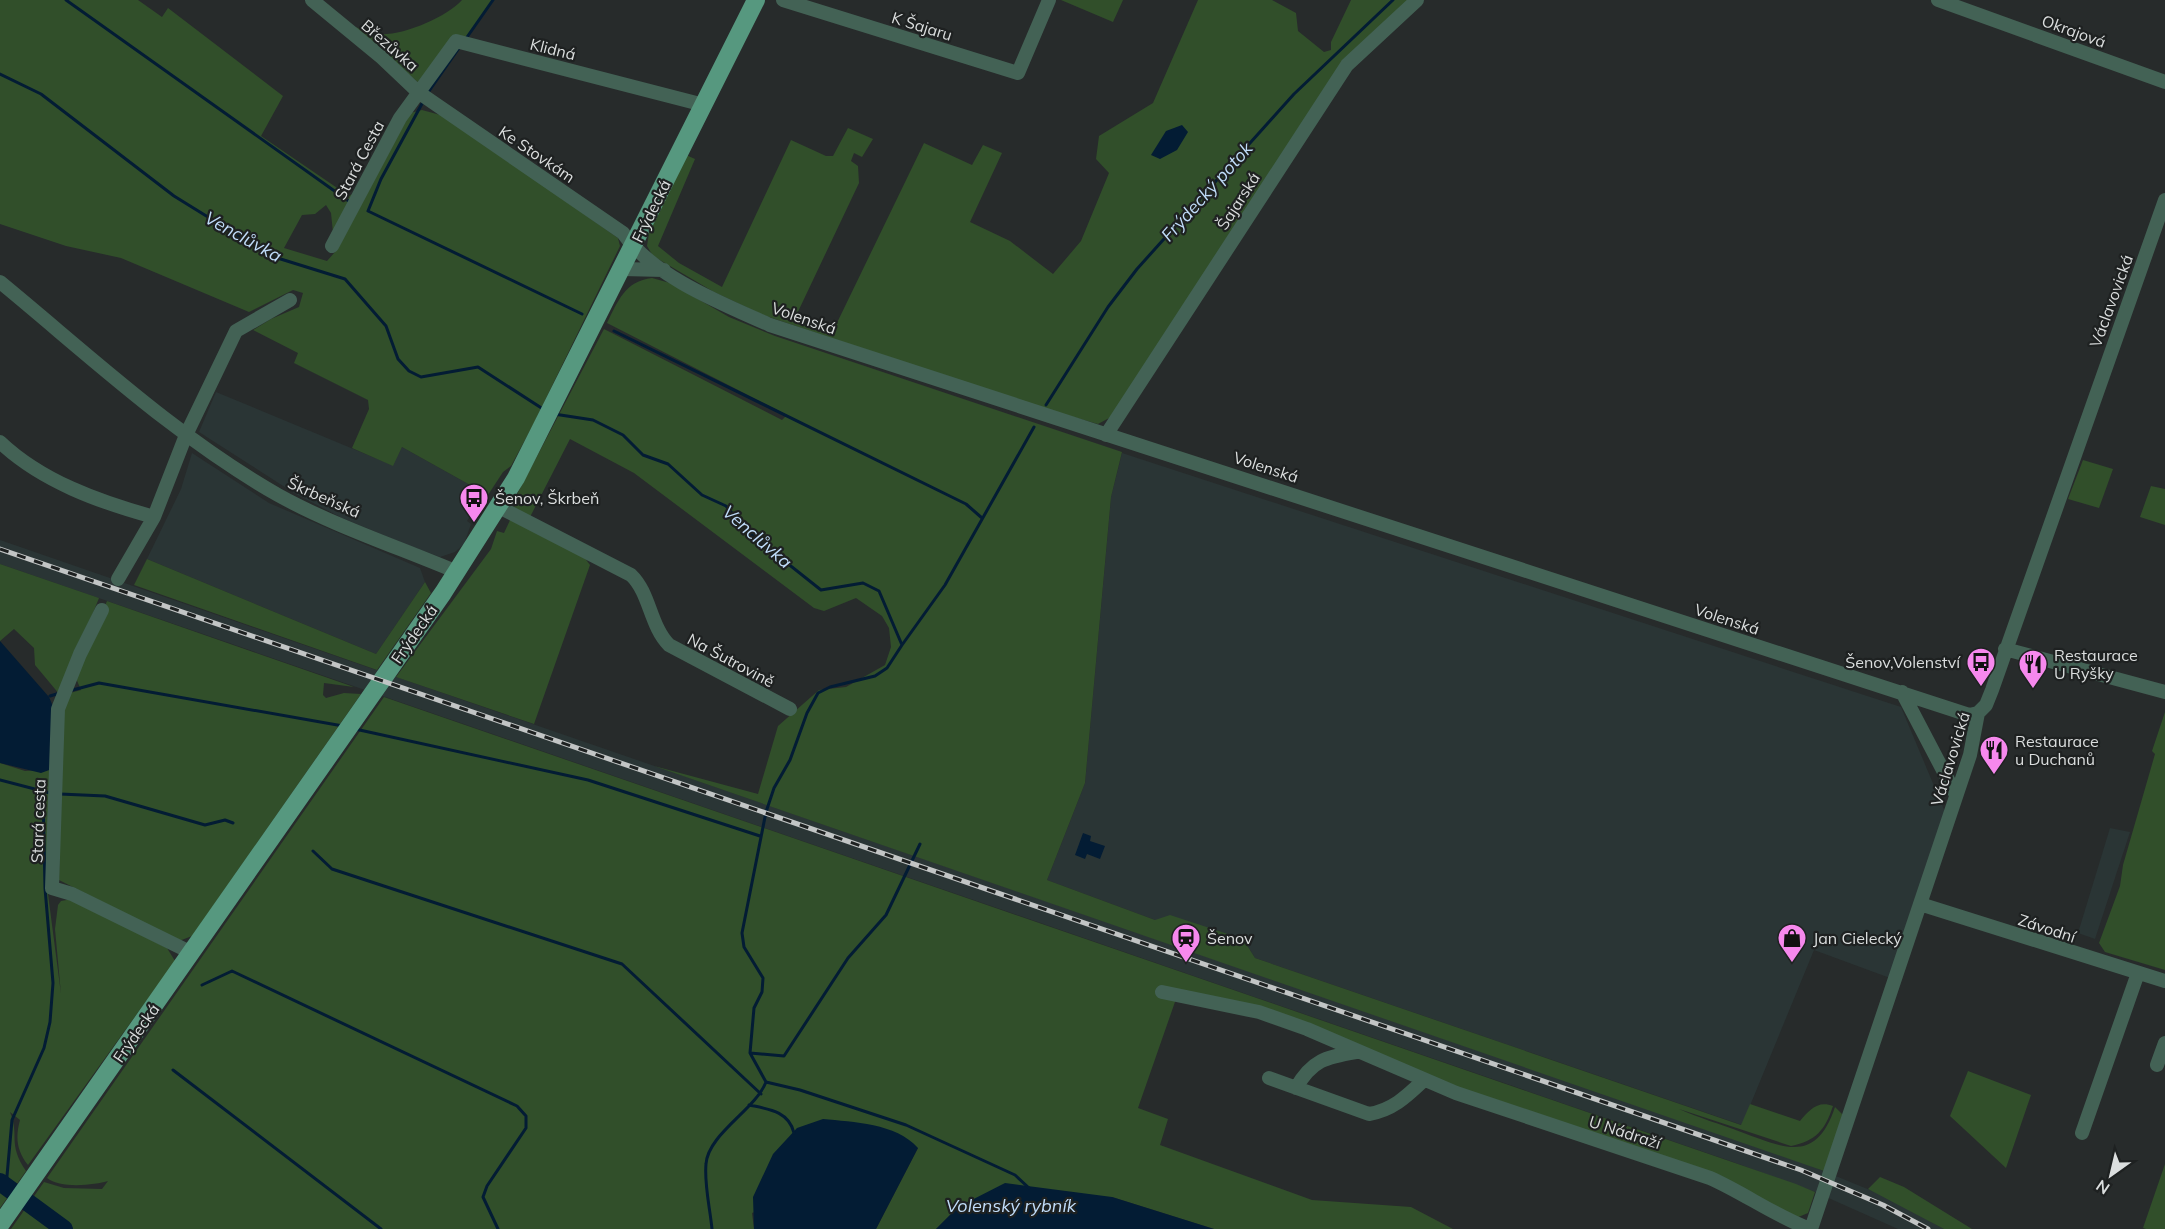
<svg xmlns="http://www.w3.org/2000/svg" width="2165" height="1229" font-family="Mulish,sans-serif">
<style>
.built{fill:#2a3535}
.green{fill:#314f2a;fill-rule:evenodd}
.water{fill:#031c34}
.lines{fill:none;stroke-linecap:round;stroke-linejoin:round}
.stream{stroke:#031c34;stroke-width:3}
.river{stroke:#031c34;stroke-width:18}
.minor{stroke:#436255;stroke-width:14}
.major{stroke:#56987f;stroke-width:18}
.rail-casing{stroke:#c2c5c5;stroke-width:5}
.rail{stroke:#1e2121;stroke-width:3;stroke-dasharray:9;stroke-linecap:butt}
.labels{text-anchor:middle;stroke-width:4.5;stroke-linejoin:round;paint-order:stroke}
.street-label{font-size:16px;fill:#dbdede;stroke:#1e2121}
.poi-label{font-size:16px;fill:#dbdede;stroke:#1e2121;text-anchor:start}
.water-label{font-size:18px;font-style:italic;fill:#c0dcf9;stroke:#1e2121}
</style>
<rect width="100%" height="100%" fill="#272b2b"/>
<path class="built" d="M216,392L392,465L402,447L488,495L476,515L472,513L467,521L471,524L464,544L455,552L440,557L410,546L342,518L294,493L199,432Z
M192,453L269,503L420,568L425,582L376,654L147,559L181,489Z
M1122,453L1901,707L1945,812L1890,978L1814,950L1742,1125L1255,958L1243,939L1155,920L1047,880L1085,783L1111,497Z
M0,540L1804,1163L1887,1197L1944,1229H1898L1815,1192L1733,1162L0,564Z
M2110,828L2130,832L2095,939L2078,933Z"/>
<path class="green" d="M0,0H138L162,17L168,8L283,96L261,136L349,196L369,185L410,113L422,110L444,116L618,238L620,246L534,423L511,466L503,472L488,495L402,447L393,466L352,448L369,409L368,400L294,363L298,353L253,330L271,319L299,307L303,293L293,290L249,312L121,258L66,246L0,224ZM326,205L331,213L335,252L327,261L284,248L302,215L315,214Z
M462,0H494L429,92L355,27C362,29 370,32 377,34C401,37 447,17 462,0Z
M1061,0H1123L1113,22Z
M1198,0H1272L1296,13L1298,31L1324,52L1331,50V42L1351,0H1412L1344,64L1111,417L1098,424L1024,403L763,315L714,292L653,256L647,246L649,233L686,155L695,159L658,246L679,263L722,287L791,140L826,156H833L848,128L873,139L862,157L854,153L851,161L858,166L859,183L795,318L834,329L924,143L972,165L983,145L1002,153L970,222L1010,241L1053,274L1081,241L1109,173L1096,159L1099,136L1153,103Z
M652,278L670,283L729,317L775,336L1122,452L1111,497L1085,783L1047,880L1155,920L1170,915L1243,939L1255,958L1741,1125L1750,1104L1800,1121C1809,1110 1818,1100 1833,1106C1825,1130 1816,1141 1791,1146L1679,1109C1699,1118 1720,1124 1741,1132C1785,1148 1816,1164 1835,1107L1843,1115L1824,1171L654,766L758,794L778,726L819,690L846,687L885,665L891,647L889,628L882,616L856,598L824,611L814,608L634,473L570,439L530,517L515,509L513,502L604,329L782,420L787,415L607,323C618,301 625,281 652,278Z
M2083,460L2113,469L2099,508L2068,499Z
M2151,486L2165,489V525L2140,517Z
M511,518L584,557L590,565L534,724L396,677L491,549L497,531L504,533Z
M147,559L376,654L425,582L431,593L377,670L134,585Z
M0,564L99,598L60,695L35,665L34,648L14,629L0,641Z
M107,601L354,687L324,683L323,695L326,698L344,693L361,694L192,936L179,941L59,880L62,717L70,693L81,690L75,676Z
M384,697L1796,1184L1815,1192L1808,1213L1796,1218L1719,1176L1466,1093L1287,1019L1176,999L1138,1108L1168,1119L1160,1145L1312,1200L1411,1207L1453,1229H1214L1112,1197L958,1207L936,1229H876L918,1148L752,1213L754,1229H11L44,1182L64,1188L102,1189L108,1181C95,1185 60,1189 47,1178Z
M2165,712V970L2105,952L2099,943L2120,886L2123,865L2155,754L2152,751Z
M0,763L25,771L52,769L48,894L61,994L55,929L58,905L61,901L72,899L167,948L175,961L28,1165C17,1151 15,1138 20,1120L10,1112C20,1136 7,1143 26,1171L0,1208Z
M1968,1071L2031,1095L2006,1168L1950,1116Z
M2165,1164V1229H2146L2143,1228Z
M1880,1177L1904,1187L1972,1229H1944L1868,1189Z"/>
<path class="water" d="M1182,125L1188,132L1177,150L1160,159L1151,155L1166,131Z
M0,641L49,697L52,704V769L41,773L0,763Z
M1083,833L1091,836L1090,841L1105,846L1100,859L1087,854L1085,859L1075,855Z
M823,1119C853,1122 896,1123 918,1148L876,1229H754L753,1197L773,1154L797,1128Z
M1005,1183L1112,1197L1214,1229H936L958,1207Z"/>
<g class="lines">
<path class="stream" d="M66,0L350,202
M465,40L493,0
M0,74L41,94L174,196L271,256L345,279L386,326L398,359L409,371L421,377L478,367L543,409
M427,94L459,48
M424,100L381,179L368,211L582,314
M614,331L966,504L982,518
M1046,405L1108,307L1137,269L1294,94L1393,0
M554,414L593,420L623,435L643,455L668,464L702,495L726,506L748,532L821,590L863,583L879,591L902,645L887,668L875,676L830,687L818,693L807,713L790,760L774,788L766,812L742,933L744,947L763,978L762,992L754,1008L750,1053L766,1082C755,1110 708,1134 706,1164C704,1184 710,1208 712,1229
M902,645L945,585L1034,427
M69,691L99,683L343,726
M50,696L60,693
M355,729L588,780L760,836
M0,780L50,793
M60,794L105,796L205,825L225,820L233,823
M313,851L332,869L622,964L761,1094
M202,985L232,971L517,1106L526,1116V1128L487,1186L483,1197L498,1229
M750,1053L784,1056L848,958L886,915L920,844
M173,1070L381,1229
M766,1082L800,1090L906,1125L1015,1175L1029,1188
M749,1105C768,1109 789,1111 794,1133
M6,1187L12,1120L44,1048L50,1022L53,983L45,888L43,793"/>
<path class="river" d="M0,1182L64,1229"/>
<path class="minor" d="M312,0L380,56L418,92L623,233C652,276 723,304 770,325L1969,715L1978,713
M783,0L1018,73L1049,0
M1938,0L2165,82
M332,246L400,118L456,41L704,105
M622,269L664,270
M0,282C90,356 176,437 278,495C334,526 398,547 457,572
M1106,435L1347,65L1417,0
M0,442C41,481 99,502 154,517L118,579
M499,507L631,575C650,593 650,626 669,645L790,709
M154,517L186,435L236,331L290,300
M102,610L80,654L58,709L52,888L72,894L192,953
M2005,649L2165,692
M1902,692L1956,795
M1920,904L2165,981
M1162,992L1259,1012L1307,1029L1456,1093L1710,1178C1744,1193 1775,1216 1810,1229
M2157,1065L2165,1043
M1269,1078L1369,1114C1393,1110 1407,1096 1424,1080
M1296,1088C1312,1060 1326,1057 1356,1052
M2082,1133L2138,973
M1811,1229L1970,755L1978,713L1986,705L1992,690L2165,200"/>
<path class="major" d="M0,1225L443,593L516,478L756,0"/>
<g class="rail-casing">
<path id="rail" d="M0,549L1801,1170L1883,1205L1928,1229"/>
</g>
<use href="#rail" class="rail"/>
</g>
<defs>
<g id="bus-pin" transform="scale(1.5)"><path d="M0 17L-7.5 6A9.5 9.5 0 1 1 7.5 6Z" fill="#f688ed" stroke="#1e2121"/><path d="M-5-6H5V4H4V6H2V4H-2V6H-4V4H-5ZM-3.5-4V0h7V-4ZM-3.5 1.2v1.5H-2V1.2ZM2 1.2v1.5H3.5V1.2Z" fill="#111"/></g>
<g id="restaurant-pin" transform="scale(1.5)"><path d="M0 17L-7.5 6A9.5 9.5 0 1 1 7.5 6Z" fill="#f688ed" stroke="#1e2121"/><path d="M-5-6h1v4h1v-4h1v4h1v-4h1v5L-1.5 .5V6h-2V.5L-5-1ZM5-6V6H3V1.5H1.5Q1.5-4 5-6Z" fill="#111"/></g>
<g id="station-pin" transform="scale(1.5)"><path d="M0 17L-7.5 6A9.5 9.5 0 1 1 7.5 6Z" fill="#f688ed" stroke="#1e2121"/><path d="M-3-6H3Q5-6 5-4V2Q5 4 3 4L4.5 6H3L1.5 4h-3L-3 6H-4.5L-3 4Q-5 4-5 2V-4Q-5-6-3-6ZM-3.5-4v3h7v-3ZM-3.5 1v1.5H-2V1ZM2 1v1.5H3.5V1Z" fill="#111"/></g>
<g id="shop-pin" transform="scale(1.5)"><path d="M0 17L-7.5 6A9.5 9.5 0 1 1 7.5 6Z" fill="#f688ed" stroke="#1e2121"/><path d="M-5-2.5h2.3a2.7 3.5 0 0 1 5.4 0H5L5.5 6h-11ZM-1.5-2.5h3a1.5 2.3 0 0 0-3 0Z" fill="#111"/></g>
</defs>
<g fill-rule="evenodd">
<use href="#bus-pin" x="474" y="498"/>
<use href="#bus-pin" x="1981" y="662"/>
<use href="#restaurant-pin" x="2033" y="664"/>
<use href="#restaurant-pin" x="1994" y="750"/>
<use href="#station-pin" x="1186" y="938"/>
<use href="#shop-pin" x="1792" y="938"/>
</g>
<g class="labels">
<g class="street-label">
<text transform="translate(922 26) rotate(17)" y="6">K Šajaru</text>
<text transform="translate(2074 31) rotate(20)" y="6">Okrajová</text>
<text transform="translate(390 45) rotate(41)" y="6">Březůvka</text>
<text transform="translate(553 49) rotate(14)" y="6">Klidná</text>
<text transform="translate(537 154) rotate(34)" y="6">Ke Stovkám</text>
<text transform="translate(359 160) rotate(-62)" y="6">Stará Cesta</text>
<text transform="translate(1238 201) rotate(-57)" y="6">Šajarská</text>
<text transform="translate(651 211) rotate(-64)" y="6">Frýdecká</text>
<text transform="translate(2111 301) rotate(-70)" y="6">Václavovická</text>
<text transform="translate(804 318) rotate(19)" y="6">Volenská</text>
<text transform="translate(1266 467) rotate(18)" y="6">Volenská</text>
<text transform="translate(324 497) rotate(24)" y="6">Škrbeňská</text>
<text transform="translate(1727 619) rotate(18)" y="6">Volenská</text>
<text transform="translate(414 634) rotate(-55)" y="6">Frýdecká</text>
<text transform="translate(731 660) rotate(28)" y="6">Na Šutrovině</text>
<text transform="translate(1950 759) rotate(-73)" y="6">Václavovická</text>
<text transform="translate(38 821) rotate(-88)" y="6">Stará cesta</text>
<text transform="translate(2047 928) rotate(18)" y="6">Závodní</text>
<text transform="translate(136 1033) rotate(-55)" y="6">Frýdecká</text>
<text transform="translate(1625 1132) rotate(18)" y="6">U Nádraží</text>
</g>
<g class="poi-label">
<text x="495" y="504">Šenov, Škrbeň</text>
<text x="2054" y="661">Restaurace<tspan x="2054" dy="18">U Ryšky</tspan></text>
<text x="1960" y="668" text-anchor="end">Šenov,Volenství</text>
<text x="2015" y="747">Restaurace<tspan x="2015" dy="18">u Duchanů</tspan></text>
<text x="1207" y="944">Šenov</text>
<text x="1813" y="944">Jan Cielecký</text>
</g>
<g class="water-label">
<text transform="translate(1207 192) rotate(-48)" y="6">Frýdecký potok</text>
<text transform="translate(243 237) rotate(29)" y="6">Venclůvka</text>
<text transform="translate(757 537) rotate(41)" y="6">Venclůvka</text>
<text x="1011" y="1212">Volenský rybník</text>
</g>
</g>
<g transform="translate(2111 1175) rotate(214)" stroke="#1e2121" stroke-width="4.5" paint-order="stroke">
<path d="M0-4.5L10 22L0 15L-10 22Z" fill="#dbdede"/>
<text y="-9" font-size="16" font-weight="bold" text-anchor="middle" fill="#dbdede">N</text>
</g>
</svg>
